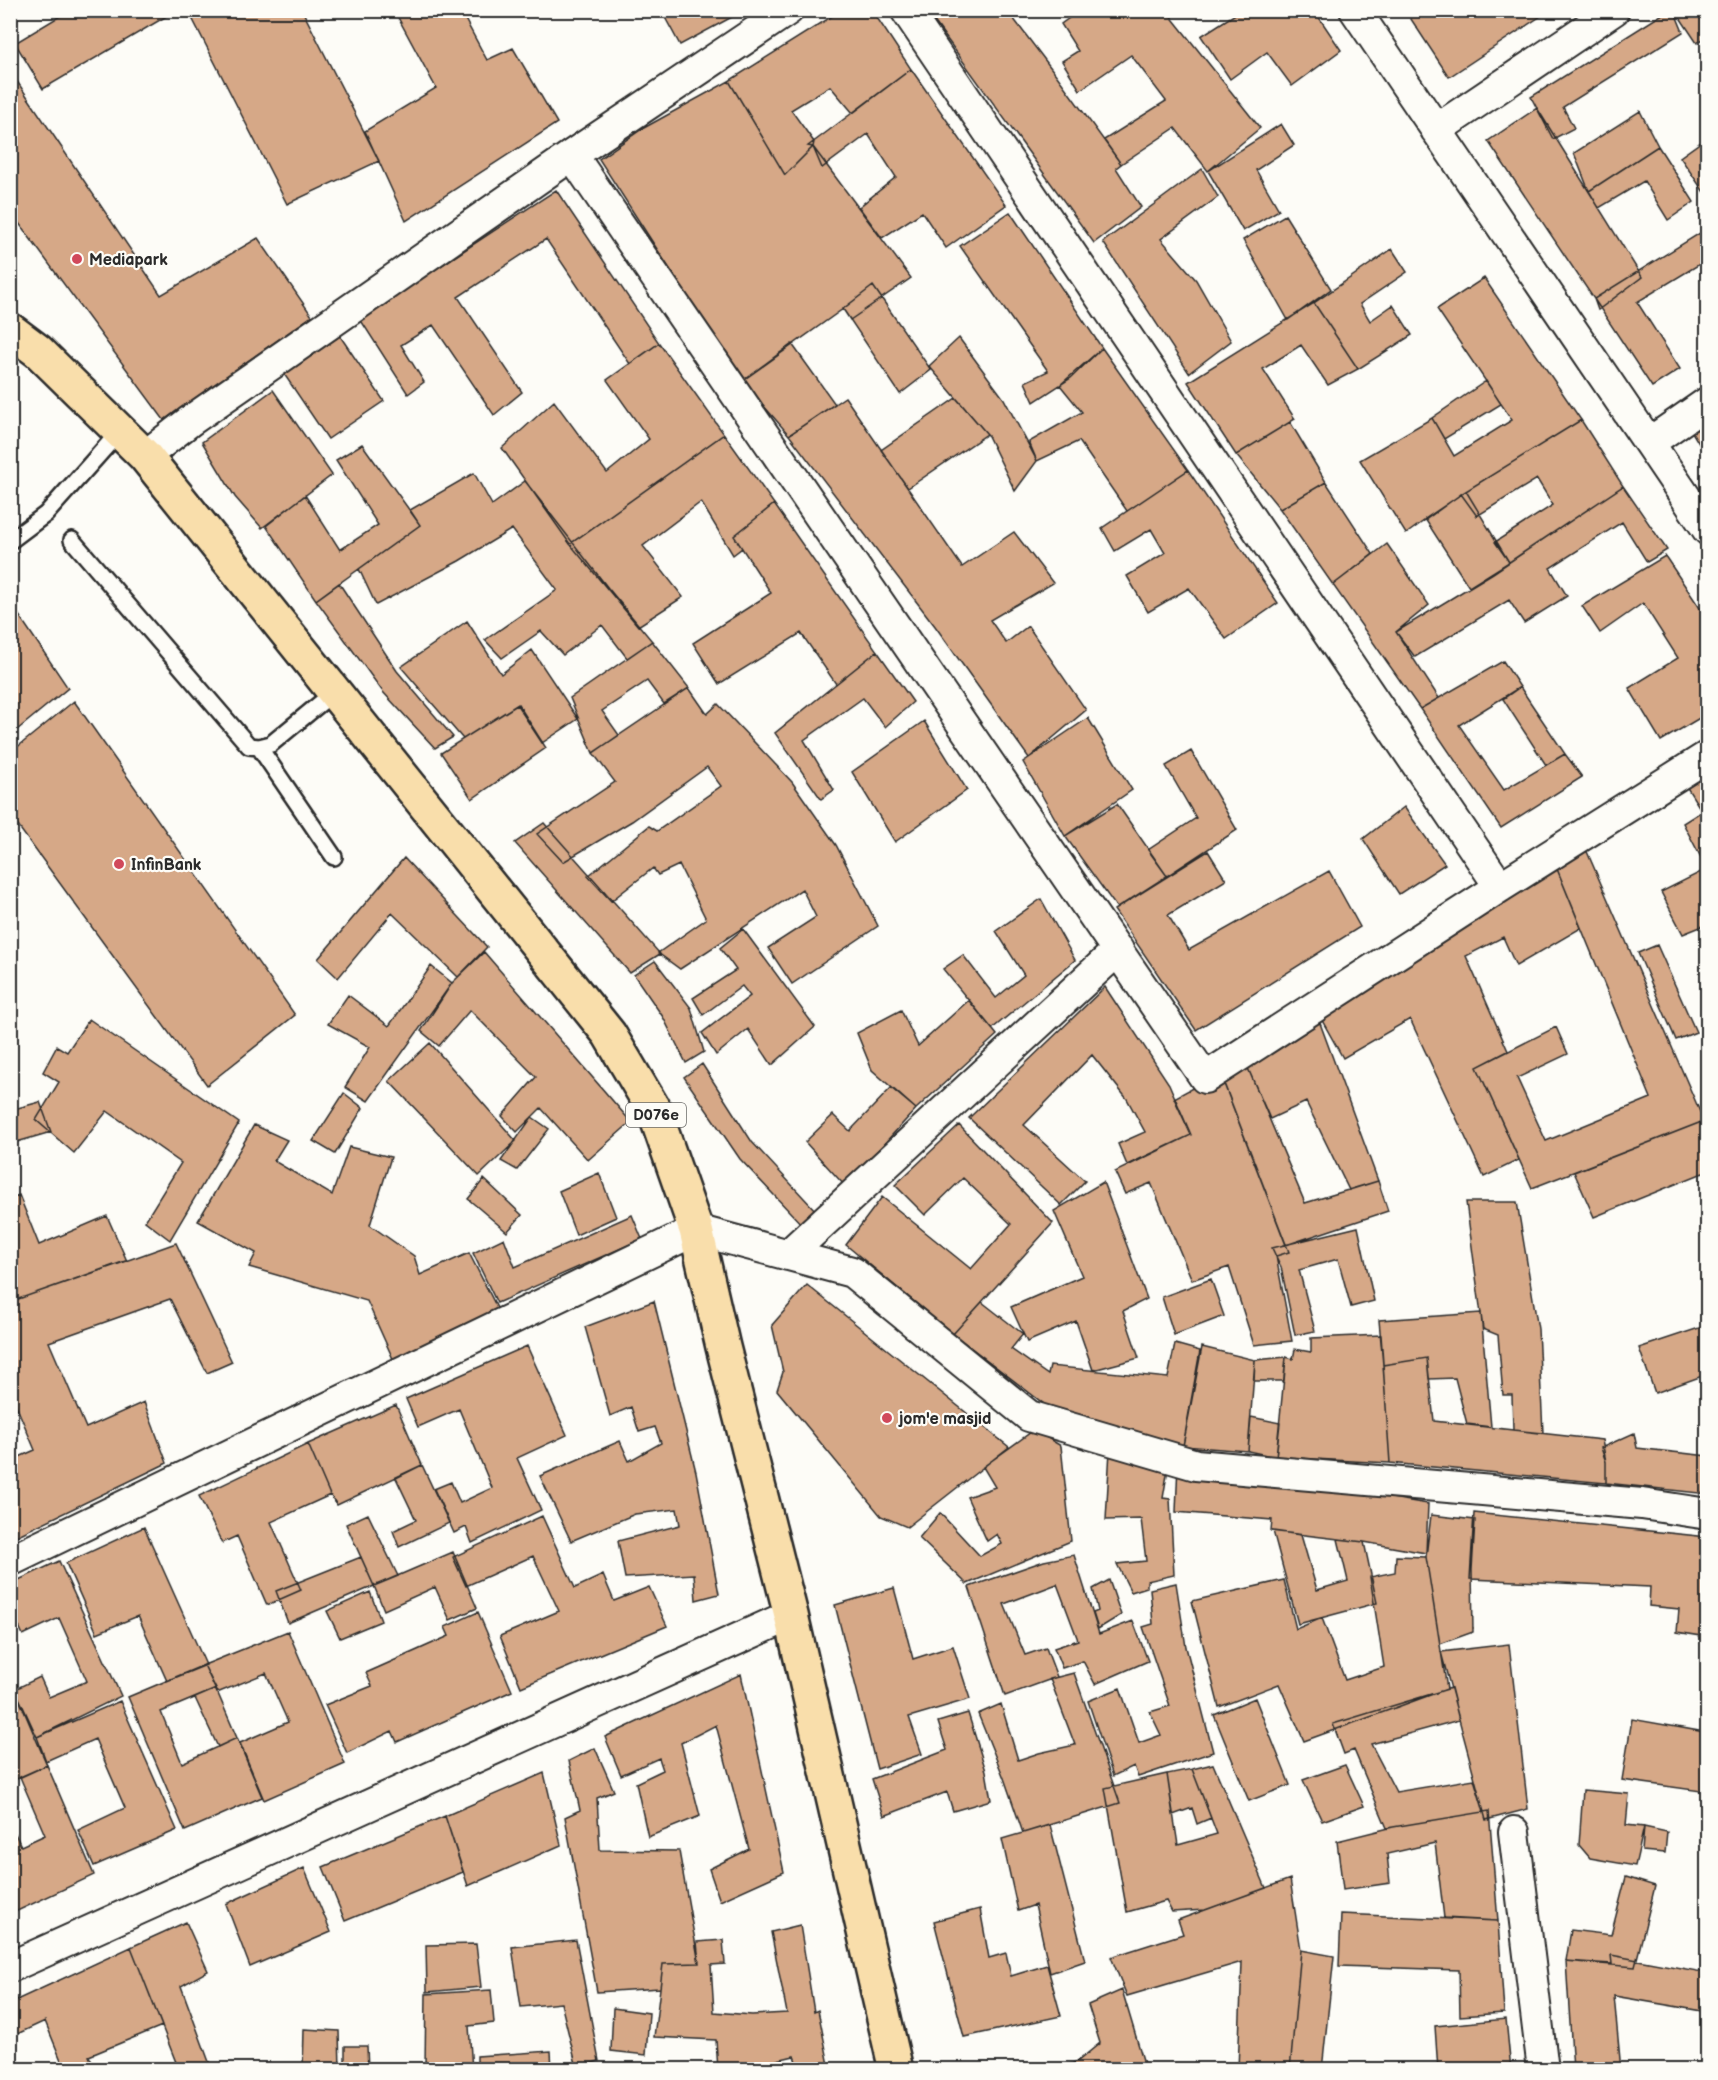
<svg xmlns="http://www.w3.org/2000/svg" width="1718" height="2080" font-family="'Balsamiq Sans',sans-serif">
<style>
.building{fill:#d6a887;stroke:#2b2b2b;stroke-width:1.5}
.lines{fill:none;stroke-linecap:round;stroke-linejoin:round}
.service-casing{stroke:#2b2b2b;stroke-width:20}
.minor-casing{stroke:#2b2b2b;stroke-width:34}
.primary-casing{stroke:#2b2b2b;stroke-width:38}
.service{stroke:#fdfcf7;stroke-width:15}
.minor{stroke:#fdfcf7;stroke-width:30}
.primary{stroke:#f9deab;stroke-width:33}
.poi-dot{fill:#d1495b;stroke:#fdfcf7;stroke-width:2}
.labels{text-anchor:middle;stroke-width:4.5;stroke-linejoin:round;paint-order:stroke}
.shield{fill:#fdfcf7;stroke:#6a6a68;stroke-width:1.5}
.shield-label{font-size:15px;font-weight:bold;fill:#2b2b2b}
.poi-label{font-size:16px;font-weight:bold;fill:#2b2b2b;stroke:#fdfcf7;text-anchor:start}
</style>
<rect width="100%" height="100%" fill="#fdfcf7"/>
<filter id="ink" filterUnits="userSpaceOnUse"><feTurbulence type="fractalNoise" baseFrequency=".0167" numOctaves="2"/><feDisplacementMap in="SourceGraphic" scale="12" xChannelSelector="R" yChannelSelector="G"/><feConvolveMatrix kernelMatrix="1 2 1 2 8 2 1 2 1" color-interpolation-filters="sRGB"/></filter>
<g filter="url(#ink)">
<path class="building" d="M70,10H177L43,89L15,43Z
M188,10H302L379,161L287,204Z
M394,10H460L487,60L513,48L557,123L406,221L365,131L436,88Z
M661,10H745L680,45Z
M842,10H872L911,69L853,113L830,86L791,110L814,142L813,147L785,175L729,81Z
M926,10H1007L1057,76L1121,164L1116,168L1141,207L1094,243Z
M1080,10H1166L1260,128L1208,171L1175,128L1121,164L1104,140L1166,101L1131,55L1080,90L1062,61L1078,51L1061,24Z
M1235,10H1314L1341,50L1292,86L1267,52L1230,79L1201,36L1237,13Z
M1405,10H1483L1486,16L1494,10H1550L1449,77Z
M1669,10H1674L1683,32L1563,107L1574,128L1553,139L1531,97Z
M1675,10H1708V36L1697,43Z
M911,69L1006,205L946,248L922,212L882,238L859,207L896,177L868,134L822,168L813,147L808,146Z
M10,71L161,295L258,238L312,316L164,420L10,211Z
M729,81L785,175L813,147L911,278L850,320L843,309L742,381L599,159L642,129Z
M1537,108L1642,277L1598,310L1594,299L1488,141Z
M1640,111L1658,146L1589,191L1574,153Z
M1281,124L1294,145L1256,170L1279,210L1243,231L1208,171Z
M1708,137V198L1680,157Z
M1658,146L1694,202L1668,220L1644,181L1599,208L1589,191Z
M1202,169L1218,197L1161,239L1196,280L1231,341L1189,373L1103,242Z
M556,190L659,343L630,364L546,239L458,297L522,392L494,415L433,325L401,345L424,382L408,394L360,319Z
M1010,212L1102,348L1071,378L1034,402L1025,382L1048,371L960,246Z
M1285,215L1331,289L1288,320L1243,240Z
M1708,228V270L1703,262L1637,302L1680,369L1652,387L1594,299Z
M1392,249L1407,272L1360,304L1370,321L1393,305L1412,335L1358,369L1314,303Z
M1484,278L1581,420L1461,494L1406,534L1360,460L1432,418L1454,456L1512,420L1437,309Z
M873,286L931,370L900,394L843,309Z
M1314,303L1358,369L1328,385L1301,345L1263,369L1295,419L1236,455L1188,382Z
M340,336L384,401L328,439L284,374Z
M959,338L1004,399L1037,461L1015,491L987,434L929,366Z
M659,343L724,434L570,544L502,448L554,401L607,473L649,439L607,380Z
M792,344L835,404L789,435L742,381Z
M1102,348L1188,470L1127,511L1079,441L1037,461L1029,442L1082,412L1060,385Z
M1486,381L1501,404L1444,439L1432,418Z
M273,390L332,475L262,528L235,497L202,442Z
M845,397L962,567L1014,532L1053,583L990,620L1006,643L1028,626L1086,710L1029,758L935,626L789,435Z
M956,398L987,434L908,488L881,450Z
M1581,420L1623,486L1509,562L1495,542L1553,505L1537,479L1477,516L1461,494Z
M1290,422L1326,482L1280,509L1236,455Z
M1708,422V459L1692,432Z
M724,434L774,504L734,536L742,548L733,555L701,502L643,546L683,597L638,626L570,544Z
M362,444L420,525L316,600L266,526L305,495L340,550L378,525L336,460Z
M1188,470L1278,603L1226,639L1189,588L1148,612L1127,576L1165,553L1151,529L1115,551L1102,528Z
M474,473L492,505L525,481L608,588L652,641L627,658L602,625L563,655L541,631L502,658L485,640L557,590L512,529L459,561L376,605L359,569L420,525L410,510Z
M1326,482L1373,554L1333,585L1280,509Z
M1623,486L1667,550L1647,562L1622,522L1550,568L1567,596L1524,623L1509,600L1415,657L1396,632L1493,573Z
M1466,491L1509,562L1469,587L1425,519Z
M774,504L877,651L836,684L801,633L719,684L693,643L771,593L734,536Z
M1387,544L1429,605L1396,632L1439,698L1420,709L1333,585Z
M1665,556L1708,620V713L1661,741L1629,688L1678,658L1643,603L1600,633L1582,606Z
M339,583L397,671L453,737L435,748L383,692L316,600Z
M10,602L68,688L17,730L10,720Z
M467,621L501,674L532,650L578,719L542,743L517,705L463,739L401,667Z
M652,641L689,688L664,704L647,681L602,711L619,735L593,753L570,698Z
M877,651L913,702L885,727L863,698L804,740L834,790L821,799L775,733Z
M1503,661L1520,687L1459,725L1504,790L1565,754L1582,777L1501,828L1420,709Z
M1520,687L1565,754L1546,765L1503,699Z
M689,688L707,714L718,704L792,782L836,845L878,926L792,984L768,948L816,917L802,889L680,969L658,953L706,919L679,865L658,875L653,868L611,901L588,876L649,826L657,831L721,786L707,767L632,821L563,862L537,834L615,782L593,753Z
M74,701L295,1015L207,1085L10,815V753Z
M518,704L546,748L472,799L441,753Z
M1088,718L1132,790L1065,836L1023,762Z
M924,721L967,790L895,842L852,772Z
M1191,751L1237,830L1167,876L1148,850L1196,818L1166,766Z
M1708,773V821L1686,786Z
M1117,804L1167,876L1117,908L1065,836Z
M1404,807L1445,864L1399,894L1363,839Z
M1702,811L1708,821V924L1683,934L1661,892L1707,869L1683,823Z
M544,823L660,954L630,973L515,843Z
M1585,847L1704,1121L1532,1188L1477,1067L1556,1027L1568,1054L1517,1078L1546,1141L1651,1098L1555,864Z
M1208,851L1226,880L1168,915L1189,950L1329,871L1360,927L1196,1030L1114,910Z
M404,858L487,947L458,977L392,913L338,978L318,959Z
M1555,864L1581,928L1516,966L1503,937L1466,956L1508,1051L1477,1067L1519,1160L1484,1177L1410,1019L1343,1058L1319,1015Z
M1041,899L1075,960L992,1029L943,969L963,955L996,998L1024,975L996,931Z
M743,929L815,1027L772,1065L748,1029L716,1055L702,1033L750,996L742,986L703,1015L693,998L736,970L720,948Z
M1657,945L1696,1032L1676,1040L1638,953Z
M484,952L631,1122L588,1160L541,1108L517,1132L502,1116L536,1077L470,1010L439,1046L421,1031L452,983Z
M655,961L691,1008L704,1052L686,1063L663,1017L634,975Z
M431,966L452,983L368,1101L345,1087L370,1047L328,1024L348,995L389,1026Z
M1105,987L1169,1084L1191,1135L1127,1165L1118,1144L1145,1132L1127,1099L1092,1055L1024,1125L1085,1181L1061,1205L969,1118Z
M969,1000L997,1035L916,1109L872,1070L857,1033L901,1010L918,1046Z
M1317,1015L1378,1181L1349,1190L1306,1102L1270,1119L1244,1059Z
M89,1019L239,1123L170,1240L145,1221L181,1163L107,1111L74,1153L36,1120L59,1082L43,1072L57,1046L67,1052Z
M430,1043L516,1141L479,1176L389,1081Z
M1239,1047L1305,1203L1378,1181L1388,1211L1286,1245L1214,1058Z
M702,1064L752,1142L816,1211L803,1226L740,1159L684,1077Z
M1220,1073L1289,1252L1276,1256L1292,1341L1254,1345L1229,1267L1192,1280L1151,1183L1125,1194L1115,1172L1191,1135L1174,1098Z
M891,1088L916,1109L845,1186L805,1142L833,1115L850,1131Z
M344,1093L363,1108L335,1154L313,1141Z
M40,1102L51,1132L10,1144V1110Z
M532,1117L549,1129L517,1170L501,1161Z
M1704,1121L1708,1129V1171L1594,1217L1574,1172Z
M254,1125L287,1140L274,1161L332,1195L349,1147L391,1157L370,1225L414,1256L420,1275L469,1253L498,1310L394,1361L367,1301L249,1267L256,1253L198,1221Z
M959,1125L1053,1223L953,1334L846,1245L882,1197L971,1269L1011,1224L963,1178L925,1215L895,1185Z
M599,1173L616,1217L576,1235L559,1191Z
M484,1179L522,1215L507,1232L468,1199Z
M1103,1182L1147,1299L1123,1311L1139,1358L1093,1370L1076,1321L1027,1342L1011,1307L1082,1276L1054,1211Z
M19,1195L39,1245L107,1216L127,1261L10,1302V1199Z
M1466,1202H1517L1538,1329L1543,1433L1513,1430L1512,1395H1503L1498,1335L1483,1329Z
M632,1215L642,1239L497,1303L473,1253L504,1238L515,1267Z
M1358,1227L1374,1301L1351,1307L1338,1259L1299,1270L1315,1331L1295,1335L1281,1267L1272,1248Z
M176,1243L232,1362L207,1373L170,1299L49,1342L86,1428L144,1402L167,1463L10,1539V1461L35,1450L10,1391V1302Z
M1211,1279L1224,1316L1174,1335L1162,1297Z
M807,1285L1009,1447L907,1527L881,1516L777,1390L783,1372L772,1325Z
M654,1301L696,1472L719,1594L696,1600L694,1574L625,1578L618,1541L680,1525L677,1509L635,1514L571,1541L540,1476L620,1441L629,1461L661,1443L655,1427L639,1432L631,1407L610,1416L585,1327Z
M982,1302L1023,1334L1011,1349L1048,1375L1050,1366L1168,1378L1175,1344L1200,1351L1183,1446L1078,1430L953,1334Z
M1481,1313L1491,1427L1467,1424L1455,1378L1429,1379L1427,1358L1383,1365L1379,1320Z
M1708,1325V1374L1655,1393L1639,1348Z
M1381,1335L1390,1463L1276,1457L1286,1357L1293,1359L1295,1349L1311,1352V1338Z
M527,1346L567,1435L517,1458L541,1510L472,1543L466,1527L454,1533L434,1489L451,1482L460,1503L492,1488L459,1409L418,1427L406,1399Z
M1202,1347L1255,1360L1248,1451L1183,1446Z
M1286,1357L1284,1381H1254L1255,1360Z
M1427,1358L1434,1421L1602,1440L1606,1462V1483L1390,1463L1383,1365Z
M396,1405L422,1465L337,1505L330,1495L308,1444Z
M1251,1417L1280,1423L1276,1457L1248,1451Z
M1034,1430L1061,1446L1071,1541L967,1584L919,1538L940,1513L980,1556L1002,1544L997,1534L987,1541L967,1497L995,1487L983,1467Z
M1634,1433L1637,1448L1708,1456V1494L1606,1483V1462L1601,1448Z
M308,1444L330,1495L271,1522L301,1590L267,1605L237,1536L222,1543L199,1496Z
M1110,1450L1170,1457L1163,1498L1170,1499L1174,1575L1147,1581V1587L1131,1592L1117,1564L1146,1561L1141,1519L1106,1520Z
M1178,1463L1428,1504L1426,1553L1364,1542L1271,1531L1272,1520L1176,1512Z
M422,1465L449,1523L399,1547L393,1531L416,1520L396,1478Z
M1474,1513L1708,1537V1637L1677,1632L1679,1609L1649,1606L1650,1587L1470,1579Z
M368,1514L398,1576L374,1586L346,1524Z
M1431,1515L1475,1520L1472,1570L1473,1632L1440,1644L1426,1557Z
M542,1516L575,1588L603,1575L614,1601L649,1587L667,1626L521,1687L500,1636L559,1611L533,1556L466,1586L453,1557Z
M144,1527L206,1665L167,1681L138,1616L97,1633L66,1563Z
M1273,1531L1301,1535L1317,1590L1348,1581L1338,1539L1364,1542L1377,1603L1298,1624Z
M453,1552L477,1608L450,1620L435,1587L384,1610L374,1586Z
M1074,1555L1099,1634L1133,1621L1148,1661L1095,1684L1083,1661L1062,1668L1054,1648L1078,1640L1057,1584L1004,1604L1025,1655L1046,1648L1057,1677L1005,1696L969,1587L1044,1561Z
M1396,1556L1426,1557L1447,1689L1304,1741L1279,1684L1219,1707L1192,1601L1284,1580L1296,1629L1322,1618L1345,1680L1384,1667L1370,1577L1395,1572Z
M361,1557L374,1586L288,1623L276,1591Z
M59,1561L121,1696L37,1737L15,1689L40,1677L49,1697L87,1681L59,1618L23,1635L17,1622L10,1625V1584Z
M1109,1580L1121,1615L1098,1629L1093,1613L1098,1611L1093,1589Z
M1176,1583L1186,1647L1213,1752L1138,1777L1134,1766L1113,1776L1088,1701L1120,1688L1139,1743L1161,1735L1150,1712L1170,1706L1143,1627L1153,1624L1150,1589Z
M894,1588L913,1659L953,1646L970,1699L909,1717L922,1754L877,1769L835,1605Z
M370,1592L381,1621L340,1638L327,1611Z
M478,1612L512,1691L397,1742L392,1731L347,1753L325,1705L372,1686L366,1673L449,1636L445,1627Z
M288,1631L345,1764L264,1800L240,1743L288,1722L266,1673L217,1693L204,1665Z
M1509,1644L1528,1809L1486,1820L1441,1652Z
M204,1665L216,1689L161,1712L182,1763L237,1738L262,1797L185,1831L128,1697Z
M1074,1673L1120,1803L1023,1833L1004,1778L978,1714L1001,1704L1018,1760L1039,1753L1075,1745L1050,1679Z
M741,1674L784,1872L720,1901L709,1869L749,1849L716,1725L681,1743L700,1816L648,1837L636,1783L663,1770L659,1758L621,1775L605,1737Z
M10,1678L47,1765L10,1782Z
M1451,1688L1459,1720L1371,1744L1396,1792L1474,1779L1484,1812L1387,1828L1354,1750L1344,1754L1333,1724Z
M216,1689L237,1738L218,1747L195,1698Z
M1255,1698L1290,1785L1249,1801L1214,1715Z
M120,1701L177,1830L94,1866L78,1830L125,1808L95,1739L46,1761L37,1737Z
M1708,1707V1792L1622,1780L1632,1719L1705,1732Z
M968,1713L986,1771L991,1800L953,1811L947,1792L884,1816L872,1779L947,1750L938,1722Z
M595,1748L614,1791L597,1798L600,1850L679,1851L699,1963L663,1964L660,1988L597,1992L565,1817L580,1810L569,1761Z
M1213,1764L1266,1888L1205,1910L1172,1912L1166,1901L1127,1912L1105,1788L1167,1774L1178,1845L1217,1834L1192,1769Z
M47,1765L94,1875L15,1912L10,1901V1823L21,1846L45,1835L20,1777Z
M1345,1765L1364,1806L1322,1821L1303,1780Z
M1192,1769L1211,1818L1197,1824L1192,1808L1173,1815L1167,1774Z
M544,1773L561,1845L468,1886L445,1816Z
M1583,1790L1629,1794L1626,1825L1644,1827L1635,1866L1590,1858L1579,1845Z
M1489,1811L1498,1921L1444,1918L1435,1843L1387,1854L1390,1883L1343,1890L1337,1841L1393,1827Z
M445,1816L463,1872L345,1921L323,1867Z
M1050,1825L1085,1961L1050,1973L1035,1905L1018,1911L1002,1839Z
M1644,1827L1667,1832L1665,1853L1642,1851Z
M304,1868L331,1932L250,1967L226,1904Z
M1626,1877L1655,1886L1635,1967L1566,1961L1571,1930L1611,1935Z
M1290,1879L1301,1950L1290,2070H1238L1242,1962L1127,1996L1111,1957L1183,1934L1178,1920Z
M980,1909L989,1958L1006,1953L1011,1976L1047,1965L1061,2016L964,2037L934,1921Z
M1341,1914L1498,1921L1504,2013L1460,2016L1459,1970L1339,1966Z
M186,1922L208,1971L181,1986L212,2070H179L131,1947Z
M800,1925L814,2012L818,2010L830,2070H799L794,2056L777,2060V2070H718L716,2040L654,2037L663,1964L699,1963L697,1942L723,1940L725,1964L711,1965L714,2012L752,2015L787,2013L771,1932Z
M576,1940L599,2061L577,2068L561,2003L521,2007L512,1947Z
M476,1944L481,1987L427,1992L426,1945Z
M131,1947L162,2026L89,2056L95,2068L92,2070H65L45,2021L15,2035L10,2026V2003Z
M1301,1950L1334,1956L1322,2070H1290Z
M1611,1955L1708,1973V2012L1614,1996L1621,2070H1573L1566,1961L1612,1964Z
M491,1990L494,2023L469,2026L472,2070H391L425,2066L426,1994Z
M1122,1990L1146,2070H1056L1078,2061L1100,2043L1088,2005Z
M613,2008L649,2013L646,2055L611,2051Z
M1506,2019L1511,2070H1438L1435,2026Z
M304,2029L339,2031L340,2070H303Z
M345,2046H367L368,2070H345Z
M551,2051L552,2070H477V2056Z"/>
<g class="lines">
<g class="service-casing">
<path id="service" d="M72,540L249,746L259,747L271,744L334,692
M10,541L46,514L120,431
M259,747L334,857"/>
</g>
<g class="minor-casing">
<path id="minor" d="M906,10L1500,887
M1355,10L1708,530
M1436,130L1614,10
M572,155L1205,1078L1500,887L1708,756
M1649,443L1708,402
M145,456L190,421L572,155L788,10
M788,1255L1118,950
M10,1561L696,1230L852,1272L1029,1416L1196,1465L1642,1504L1708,1514
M1514,1832L1543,2070
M10,1967L791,1615"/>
</g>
<g class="primary-casing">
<path id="primary" d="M10,330L38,351L145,456L609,1034L654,1110L696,1230L723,1347L791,1615L896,2070"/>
</g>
<use href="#service" class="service"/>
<use href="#minor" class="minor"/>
<use href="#primary" class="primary"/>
</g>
</g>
<g class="poi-dot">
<circle cx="77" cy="259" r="6"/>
<circle cx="119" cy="864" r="6"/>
<circle cx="887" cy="1418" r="6"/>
</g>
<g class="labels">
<rect class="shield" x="626" y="1103" width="60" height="24" rx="4.5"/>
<g class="shield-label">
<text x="656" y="1120">D076e</text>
</g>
<g class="poi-label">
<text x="89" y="265">Mediapark</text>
<text x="131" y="870">InfinBank</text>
<text x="899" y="1424">jom'e masjid</text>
</g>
</g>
<rect width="1718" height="2080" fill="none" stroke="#fdfcf7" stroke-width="36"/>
<rect x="18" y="18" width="1682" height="2044" fill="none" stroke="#2b2b2b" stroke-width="2" filter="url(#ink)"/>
</svg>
